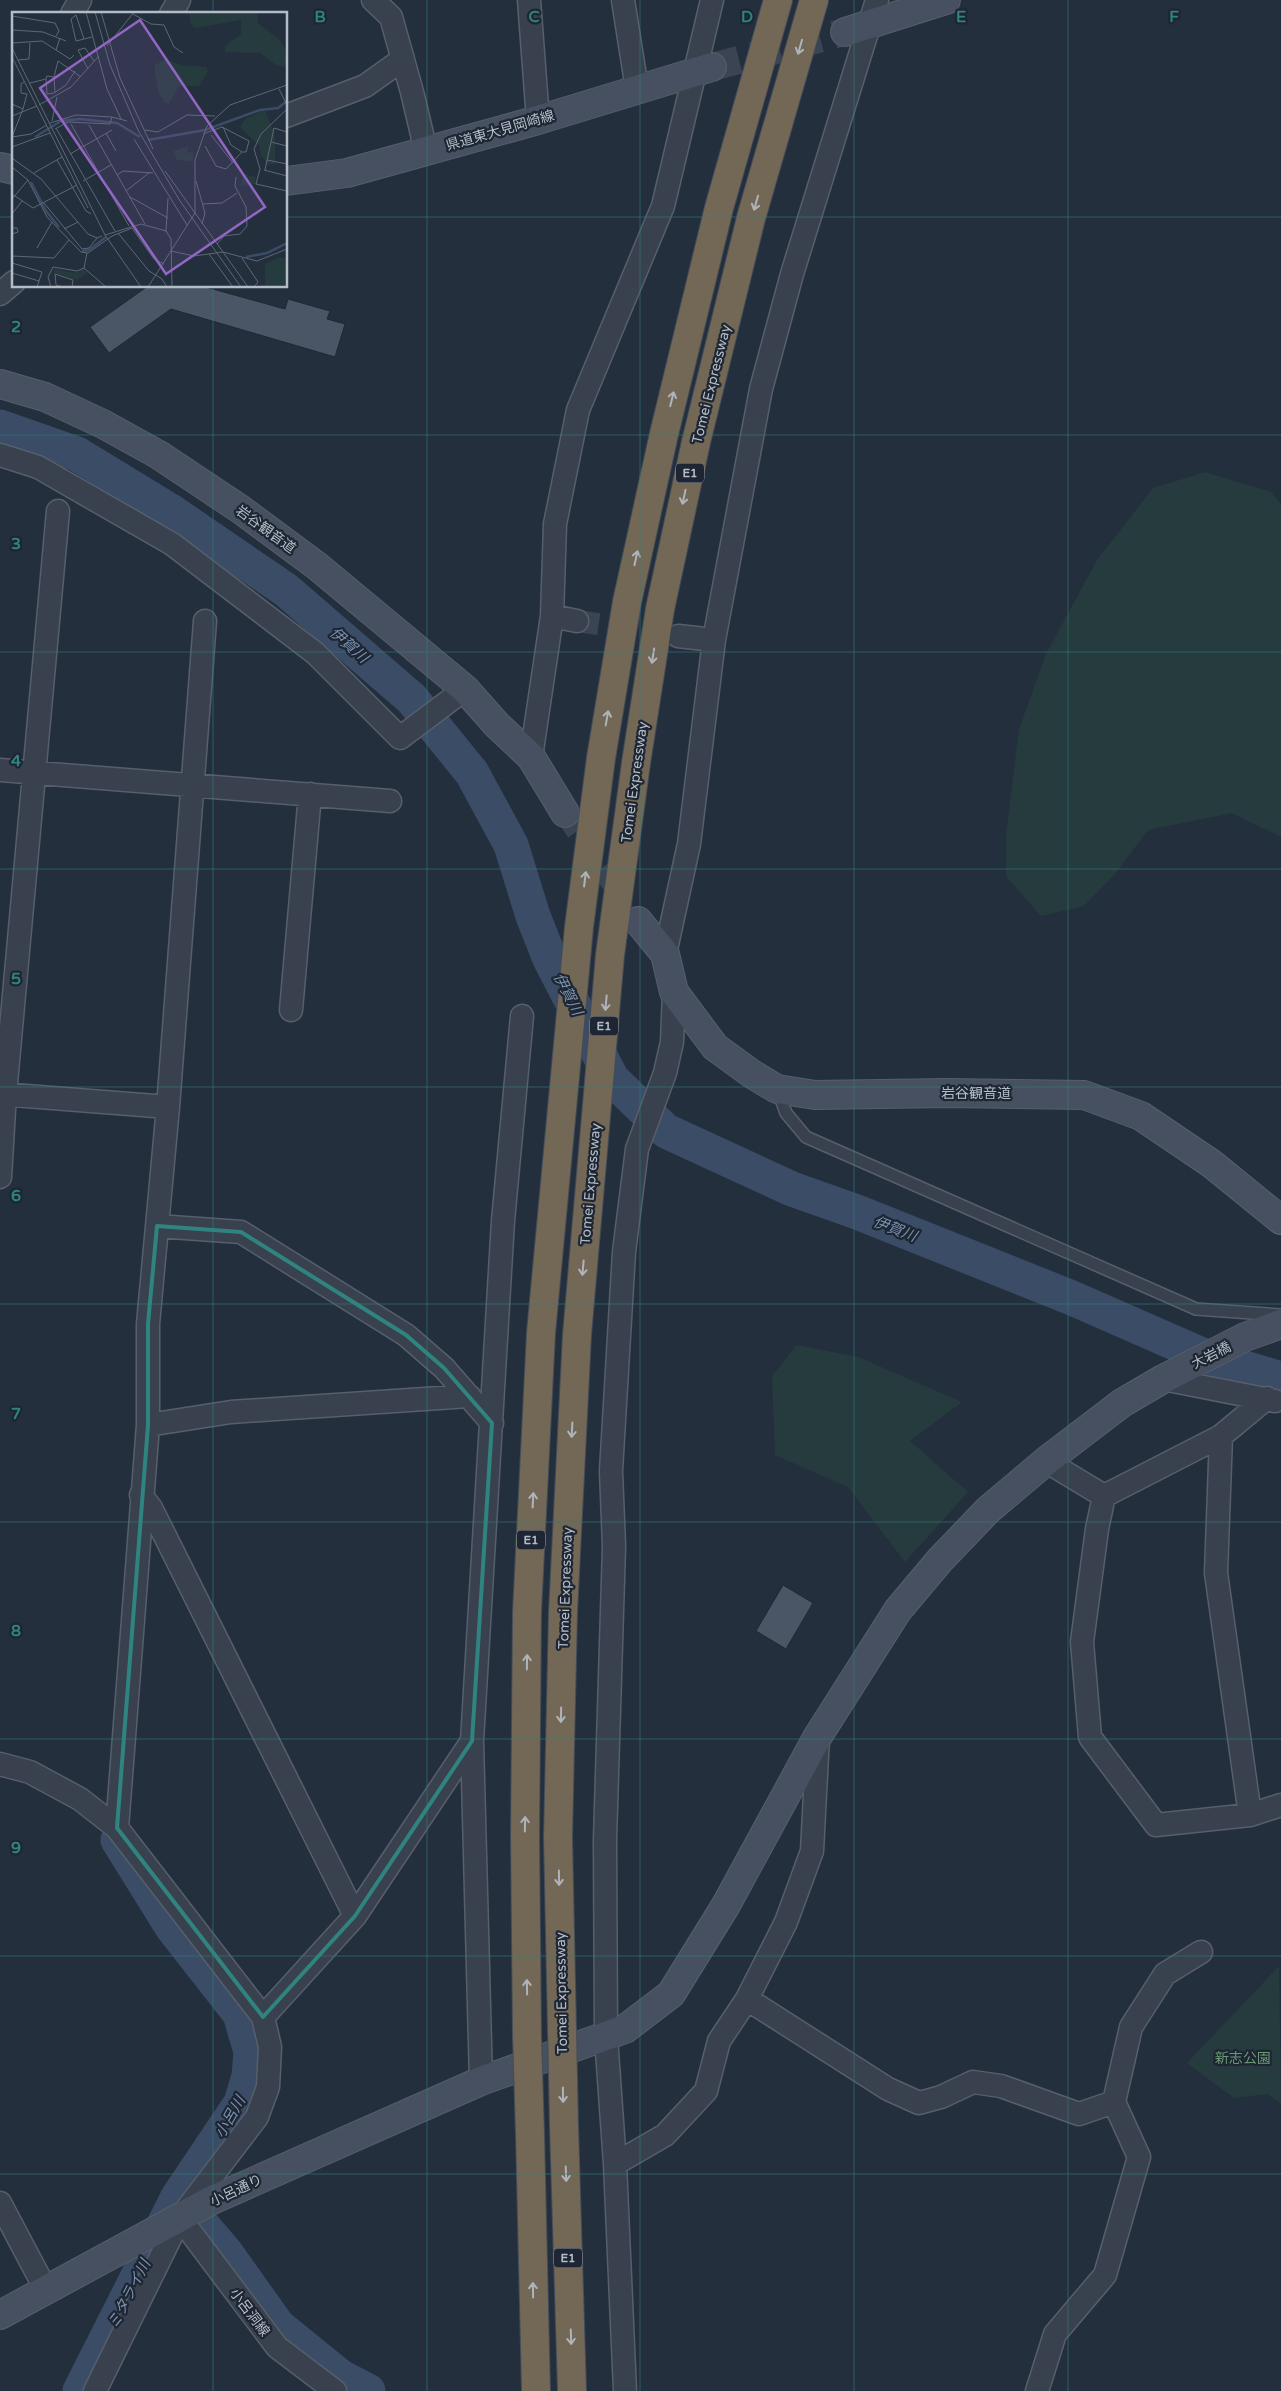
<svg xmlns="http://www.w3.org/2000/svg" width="1281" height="2391" font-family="'Varela Round','Noto Sans JP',sans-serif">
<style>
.green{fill:#263b3e}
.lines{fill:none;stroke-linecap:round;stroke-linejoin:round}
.river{stroke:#3a4c66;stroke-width:35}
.building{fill:#4a5666;stroke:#1f2834}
.street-tunnel{stroke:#3a4452;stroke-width:22;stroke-dasharray:22 11;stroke-linecap:butt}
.secondary-tunnel{stroke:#3a4452;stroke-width:28;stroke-dasharray:28 14;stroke-linecap:butt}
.lane-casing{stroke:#565f6b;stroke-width:14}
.street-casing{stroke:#565f6b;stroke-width:25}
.secondary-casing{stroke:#565f6b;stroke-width:30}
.highway-casing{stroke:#434c58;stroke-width:30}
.lane{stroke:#38414d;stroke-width:11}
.street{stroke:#38414d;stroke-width:22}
.secondary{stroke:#465060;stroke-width:28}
.highway{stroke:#736755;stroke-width:28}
.highway-bridge-casing{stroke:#434c58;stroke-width:30;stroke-linecap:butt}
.highway-bridge{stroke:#736755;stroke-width:28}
.oneway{stroke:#aeb4bc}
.marked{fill:none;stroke:#308480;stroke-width:4;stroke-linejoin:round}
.grid{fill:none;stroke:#308480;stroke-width:1;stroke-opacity:0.55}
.labels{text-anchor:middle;stroke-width:4.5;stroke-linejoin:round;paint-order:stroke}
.shield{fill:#1d2632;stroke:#878f9b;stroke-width:1}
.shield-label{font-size:12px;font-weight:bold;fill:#b4bcc8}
.street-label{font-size:14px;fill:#b4bcc8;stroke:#1d2632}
.park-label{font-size:14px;fill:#6b9976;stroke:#1d2632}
.water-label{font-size:15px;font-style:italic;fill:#7c92b0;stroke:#1d2632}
.inset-river{fill:none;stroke:#3a4c66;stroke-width:2.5}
.inset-road{fill:none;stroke:#5e6775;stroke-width:1}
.view{fill:#9266c3;fill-opacity:0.15;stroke:#9266c3;stroke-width:2.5}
.inset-edge{fill:none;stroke:#b4bcc8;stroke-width:2.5}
.grid-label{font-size:16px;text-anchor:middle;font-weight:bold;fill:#308480;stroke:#1d2632;stroke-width:4.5;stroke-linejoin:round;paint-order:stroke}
</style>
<rect width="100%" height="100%" fill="#242f3d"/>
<path class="green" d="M1205,472L1271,492L1281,504V837L1232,813L1148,830L1115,874L1084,906L1041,916L1006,876V834L1019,729L1046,654L1097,560L1153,488Z
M797,1345L858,1357L962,1402L910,1441L968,1492L905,1562L848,1487L775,1455L772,1376Z
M1279,1966L1281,2104L1268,2094L1234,2098L1187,2063Z"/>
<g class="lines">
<path class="river" d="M0,427L77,454L172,512L286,590L412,699L472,773L511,845L533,916L550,959L612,1079L666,1131L792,1189L857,1212L1072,1298L1202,1355L1281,1379
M178,2197L226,2253L278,2326L341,2377L368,2391
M80,2391L178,2197L241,2103L249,2076L251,2052L240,2014L172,1927L118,1840"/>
</g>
<path class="building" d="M148,286H202L285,309L288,299L330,311L327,319L345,324L335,357L171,309L109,353L90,327Z
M783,1585L813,1603L786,1649L756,1631Z"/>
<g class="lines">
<path class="street-tunnel" d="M577,621L672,635
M565,813L623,899"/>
<path class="secondary-tunnel" d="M712,67L845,32"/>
<g class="lane-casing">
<path id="lane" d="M778,1091L786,1113L806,1137L1196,1309L1281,1315"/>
</g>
<g class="street-casing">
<path id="street" d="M373,0L391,17L412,92L426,151
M529,0L538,120
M623,0L637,89
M72,14L80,0
M171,14L179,0
M286,116L365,86L403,59
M0,294L14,282
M0,455L38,467L172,544L315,653L400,738L465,689
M552,616L577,621
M678,636L714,640
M531,757L552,616L555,524L578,410L663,206L712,0
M0,770L390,801
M665,954L689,844L714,640L761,389L792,274L877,0
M291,1010L310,794
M0,1094L168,1107
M0,1177L5,1094L58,511
M157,1226L241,1232L406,1335L444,1368L492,1423
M1163,1379L1275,1401
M148,1425L231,1412L469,1396
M1221,1436L1216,1573L1250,1815
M1046,1461L1104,1496
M141,1495L151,1508L355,1916
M1104,1496L1097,1529L1082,1642L1090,1737L1156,1825L1250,1815L1281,1805
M1104,1496L1221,1436L1267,1398
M0,1764L30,1772L80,1799L117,1828L263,2017L270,2047L268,2087L257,2117L180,2218L95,2391
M117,1828L148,1425V1324L168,1107L205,621
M747,1999L888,2089L919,2103L941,2097L973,2082L1001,2086L1079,2114L1114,2102
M263,2017L355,1916L472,1741
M481,2081L472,1741L503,1221L522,1016
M615,2164L665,2135L706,2091L719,2041L747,1999L786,1922L812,1851L818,1737
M0,2203L46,2290
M180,2218L277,2347L335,2391
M625,2391L615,2164L606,2037L605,1840L614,1546L611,1471L624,1252L637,1149L665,1073L672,1042L674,992
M1037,2391L1055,2334L1105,2275L1139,2157L1114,2102L1131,2027L1165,1974L1201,1952"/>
</g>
<g class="secondary-casing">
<path id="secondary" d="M845,32L946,0
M0,167L14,170
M286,181L347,173L538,120L712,67
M0,384L45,397L103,424L159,455L240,509L317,566L465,689L497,725L531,757L565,813
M638,921L665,954L674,992L715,1047L752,1074L777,1089L815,1095L947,1093L1084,1095L1141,1116L1212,1164L1281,1220
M0,2315L212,2200L481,2081L625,2029L671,1994L726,1905L818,1736L898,1610L940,1560L988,1510L1046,1461L1122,1403L1163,1379L1245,1337L1281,1324"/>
</g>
<g class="highway-casing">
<path id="highway" d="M562,2029L558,1837L563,1612L577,1335L610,955L636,763L660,609L696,442L751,218L814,0
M527,2036L525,1837L527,1612L541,1333L579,927L601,758L627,602L664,434L719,208L778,0
M564,2126L572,2391
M530,2134L536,2391"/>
</g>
<use href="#lane" class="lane"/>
<use href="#street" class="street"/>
<use href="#secondary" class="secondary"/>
<use href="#highway" class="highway"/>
<g class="highway-bridge-casing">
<path id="highway-bridge" d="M562,2029L564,2126
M527,2036L530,2134"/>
</g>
<use href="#highway-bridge" class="highway-bridge"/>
</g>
<defs><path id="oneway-shaft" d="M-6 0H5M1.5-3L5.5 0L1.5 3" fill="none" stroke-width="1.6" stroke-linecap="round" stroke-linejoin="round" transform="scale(1.25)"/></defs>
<g class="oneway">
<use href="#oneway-shaft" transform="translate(800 47) rotate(106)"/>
<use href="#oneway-shaft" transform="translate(756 203) rotate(106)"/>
<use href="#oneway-shaft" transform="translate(672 399) rotate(-76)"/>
<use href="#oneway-shaft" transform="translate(684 497) rotate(102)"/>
<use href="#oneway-shaft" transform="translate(636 558) rotate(-78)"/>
<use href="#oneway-shaft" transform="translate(653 656) rotate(99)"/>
<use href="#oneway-shaft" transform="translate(607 718) rotate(-80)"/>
<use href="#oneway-shaft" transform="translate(585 879) rotate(-83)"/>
<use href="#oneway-shaft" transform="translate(606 1003) rotate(95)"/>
<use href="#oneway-shaft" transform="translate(583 1268) rotate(95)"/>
<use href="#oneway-shaft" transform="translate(572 1430) rotate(93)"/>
<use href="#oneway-shaft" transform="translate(533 1500) rotate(-87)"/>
<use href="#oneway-shaft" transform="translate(527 1662) rotate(-89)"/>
<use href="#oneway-shaft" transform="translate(561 1715) rotate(91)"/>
<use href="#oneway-shaft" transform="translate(525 1824) rotate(-89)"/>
<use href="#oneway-shaft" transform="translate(559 1878) rotate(89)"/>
<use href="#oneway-shaft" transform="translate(527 1987) rotate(-91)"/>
<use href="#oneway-shaft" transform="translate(563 2095) rotate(89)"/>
<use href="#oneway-shaft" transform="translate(566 2174) rotate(88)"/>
<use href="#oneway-shaft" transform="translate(533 2290) rotate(-91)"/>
<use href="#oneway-shaft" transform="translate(571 2337) rotate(88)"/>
</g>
<path class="marked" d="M157,1226L241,1232L406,1335L444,1368L492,1423L472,1741L355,1916L263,2017L117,1828L148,1425V1324Z"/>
<path class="grid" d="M213,0V14M427,0V2391M640,0V2391M854,0V2391M1068,0V2391M0,217H14M286,217H1281M213,286V2391M0,435H1281M0,652H1281M0,869H1281M0,1087H1281M0,1304H1281M0,1522H1281M0,1739H1281M0,1956H1281M0,2174H1281"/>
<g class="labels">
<g class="shield">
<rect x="676" y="463.5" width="28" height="19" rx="4"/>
<rect x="590" y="1016.5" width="28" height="19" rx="4"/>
<rect x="517" y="1530.5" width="28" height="19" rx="4"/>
<rect x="554" y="2248.5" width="28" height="19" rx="4"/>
</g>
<g class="shield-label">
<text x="690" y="477">E1</text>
<text x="604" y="1030">E1</text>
<text x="531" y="1544">E1</text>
<text x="568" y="2262">E1</text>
</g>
<g class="street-label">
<text transform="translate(500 130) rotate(-16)" y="5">県道東大見岡崎線</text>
<text transform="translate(711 384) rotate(-76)" y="5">Tomei Expressway</text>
<text transform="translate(266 529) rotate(36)" y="5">岩谷観音道</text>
<text transform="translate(634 782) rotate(-82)" y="5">Tomei Expressway</text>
<text x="976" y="1098">岩谷観音道</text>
<text transform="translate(590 1184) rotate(-85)" y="5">Tomei Expressway</text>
<text transform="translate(1211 1355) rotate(-27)" y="5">大岩橋</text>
<text transform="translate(565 1588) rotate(-88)" y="5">Tomei Expressway</text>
<text transform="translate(561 1993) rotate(-91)" y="5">Tomei Expressway</text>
<text transform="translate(236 2190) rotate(-25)" y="5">小呂通り</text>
<text transform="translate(250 2312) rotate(53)" y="5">小呂洞線</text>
</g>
<g class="park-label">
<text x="1243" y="2063">新志公園</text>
</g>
<g class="water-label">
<text transform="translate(349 645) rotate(41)" y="5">伊賀川</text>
<text transform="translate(568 994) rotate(63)" y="5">伊賀川</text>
<text transform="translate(895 1229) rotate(21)" y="5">伊賀川</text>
<text transform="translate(230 2117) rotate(-60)" y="5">小呂川</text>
<text transform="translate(129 2294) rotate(-63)" y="5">ミタライ川</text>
</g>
</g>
<g transform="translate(12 12)">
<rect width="275" height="275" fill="#242f3d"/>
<path d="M177,0H245L246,11L269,29L275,41V55L264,53L248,41L213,40V34L229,22V8L184,16L179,13ZM153,47L169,53L194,55L196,59L187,74H167L157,92L152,91L146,79L143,62V53ZM253,98L263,123V152H256L249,144L247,133L228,116L233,107ZM177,134L175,140L182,141L181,150L165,148L161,139ZM231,162L244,165L243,172L229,174ZM266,246H275V275H253V252ZM43,257L62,261L72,257L75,261L65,268L40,260Z" fill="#263b3e"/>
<path class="inset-river" d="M23,125L49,109L68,107L105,111L128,125M136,128L193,118L248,98L266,96L275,89M19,170L34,199L47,215M70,239L77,238L94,225M234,245L255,241L275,231"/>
<path class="inset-road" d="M74,0L95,77L109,107M83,0L98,53L126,118L168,189L229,275M89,0L108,66L141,137M121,2L139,12L152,13L162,35L171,41M0,4L43,11L47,19L44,24M0,18L31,20L54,29M72,27L64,3L59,7L64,29L80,25M0,31L30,29L44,38L48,26M95,34L122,0M0,36L93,223L129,275M44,38L58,47L62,43M0,45L76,196M6,48L17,47L18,31M76,57L66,38L73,36L82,49M42,65L43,80M34,67L35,82L42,81L54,73L63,59M18,71L34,67L35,64L42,65L46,49L69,65M267,77L275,93M0,92L11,97L15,82L9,81V72L12,70M27,93L59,75L87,44M275,97L249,122L242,137L248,157L244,172L275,179M0,104L25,94M40,109L45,85M38,111L64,103L100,105L115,109M59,112L117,214M77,113L133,212M211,115L219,133L230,140M44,116L103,219M43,117L56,110L98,112L100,105M133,118L146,120L175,103L203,104M94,121L104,139M191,122L210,115L237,129L234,140H230L214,157L204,154L193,134M199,123L221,151M0,125L11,97M0,125L19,122L35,113M122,127L175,213M259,130L275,134M0,135L38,121M58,142L100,118M0,146L29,167L76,222L85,226L90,224M45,148L74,199L79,202M255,148L275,152M0,155L16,168L35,205L69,240L76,241L100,224L120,216L142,247L152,252M252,158L275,164M253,158L262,116L275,120M153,159L236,275M22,161L50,145M105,163L111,159L141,161M71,169L99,153M184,169L193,201L190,212M114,179L138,160M0,182L21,196L65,173M118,185L156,206M0,187L16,168M32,191L70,237L77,236L85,226M191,192L210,191L225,181M0,202L10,189M0,216H5L6,220L0,222M52,217L66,210M154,219L156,186M106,221L137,259L150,267L155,275M93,223L129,212L154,219L159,227L160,275M205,232L212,224L228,222L235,214L234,195L223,174L224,165M25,236L40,210M159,239L182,244L211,240L245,249L275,237M75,241L72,256L94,275M197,242L221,275M0,244L42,246L57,228M230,246L246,270L242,275M0,251L30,260L25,275M0,261L27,269M39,275L36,265L41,255L65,259L72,256M51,275L44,273L43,262L61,268L60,275M136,275L183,201V148L195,114L218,93L275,73"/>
<path class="view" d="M128,8L253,195L154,262L28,76Z"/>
<rect width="275" height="275" class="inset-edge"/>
</g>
<g class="grid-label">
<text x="320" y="22">B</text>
<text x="534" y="22">C</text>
<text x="747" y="22">D</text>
<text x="961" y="22">E</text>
<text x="1174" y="22">F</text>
<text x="16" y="332">2</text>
<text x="16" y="549">3</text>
<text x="16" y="766">4</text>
<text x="16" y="984">5</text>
<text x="16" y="1201">6</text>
<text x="16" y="1419">7</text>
<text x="16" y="1636">8</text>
<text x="16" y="1853">9</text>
</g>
</svg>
